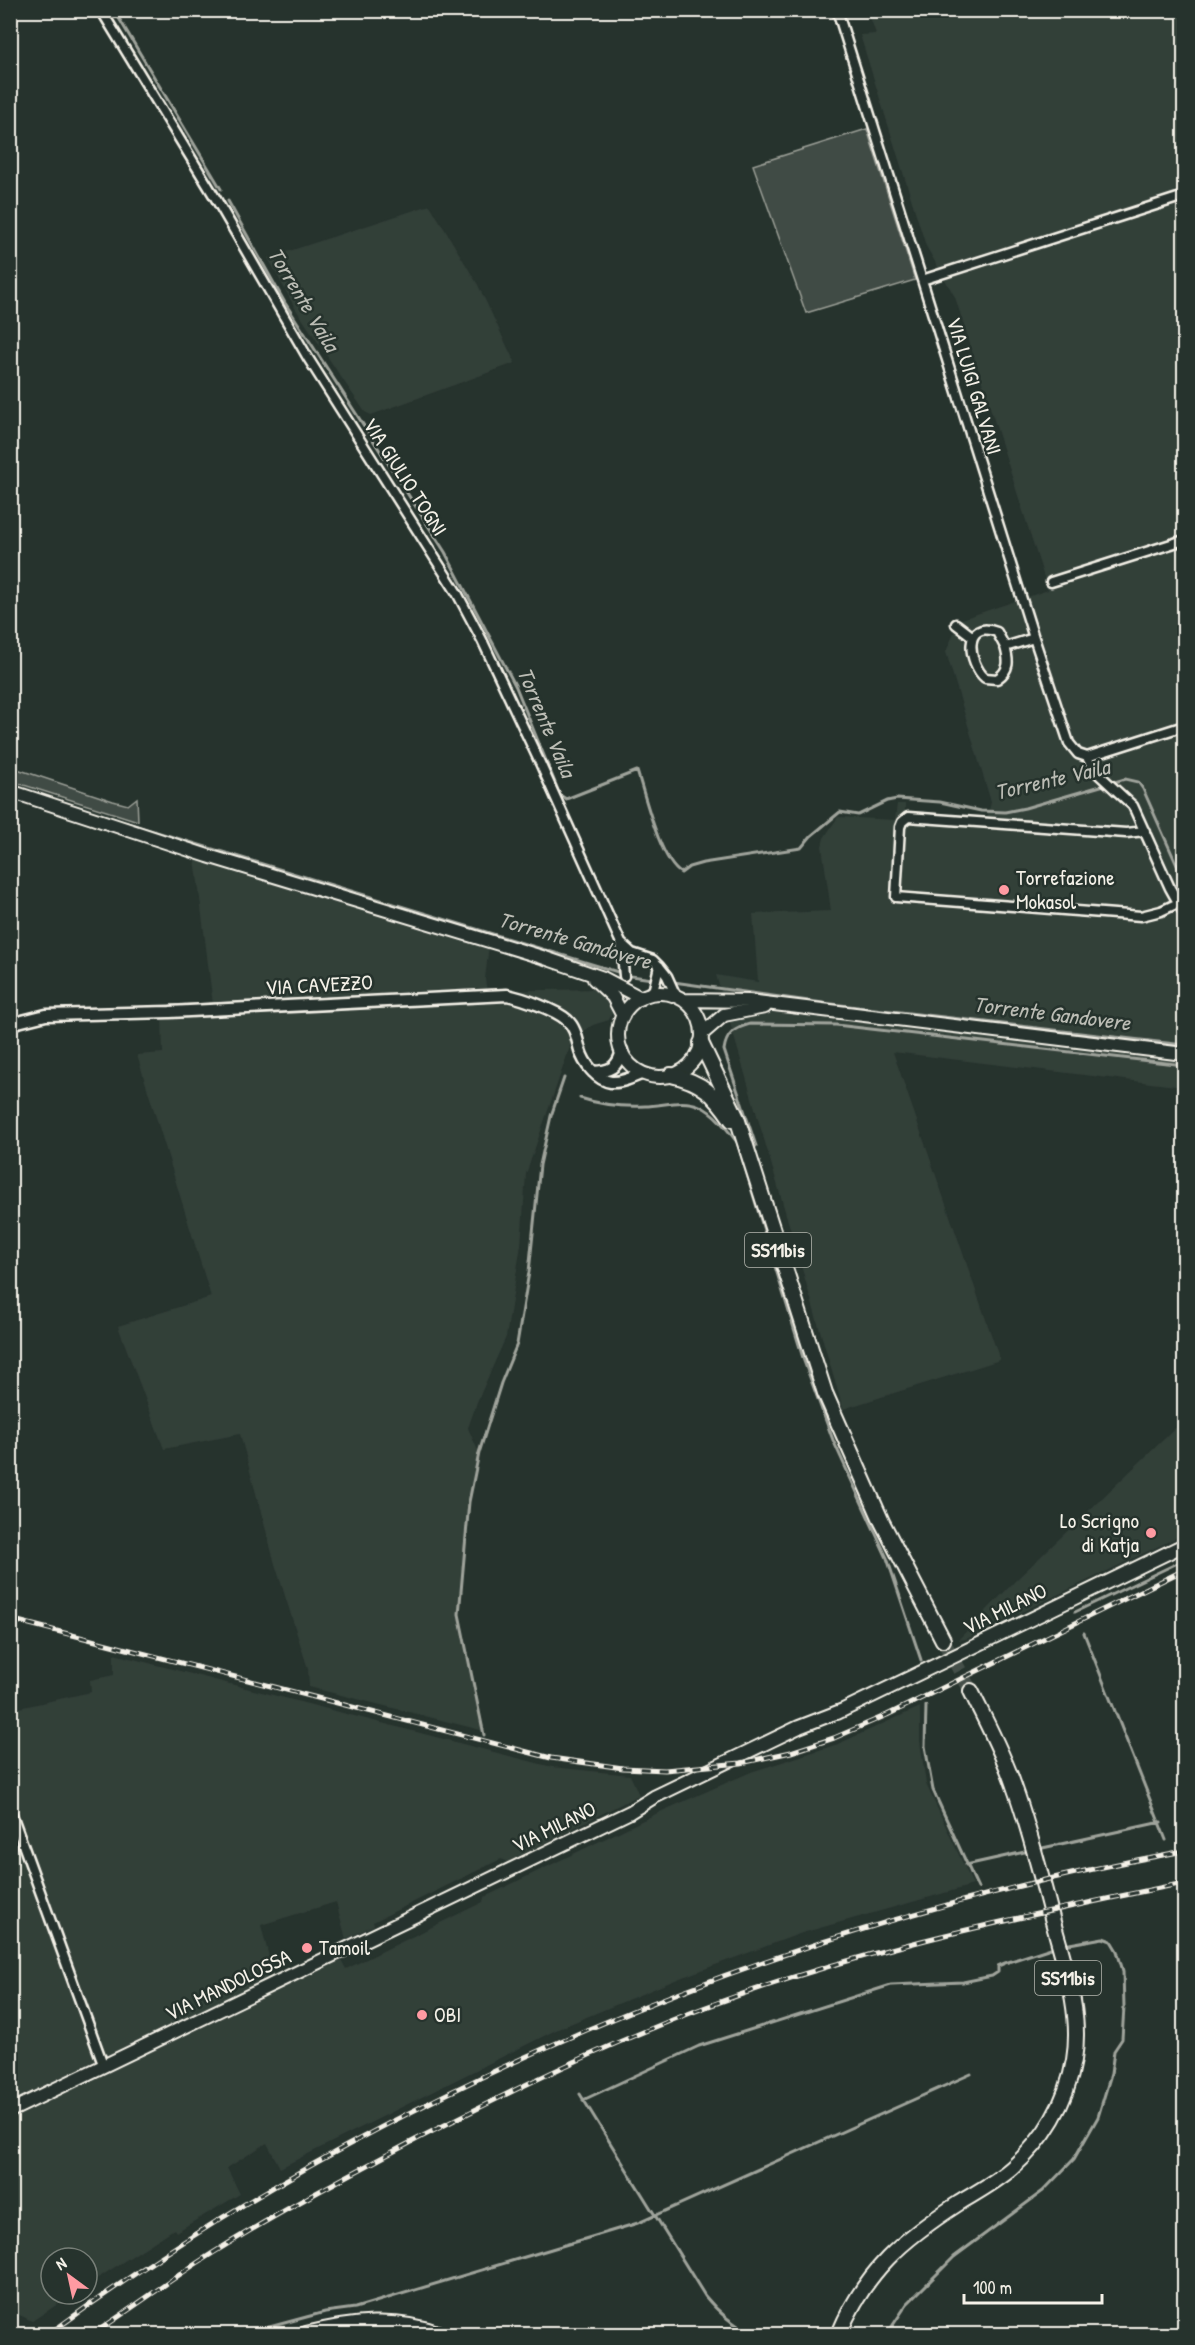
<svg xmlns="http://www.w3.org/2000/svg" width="1195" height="2345" font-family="'Patrick Hand',sans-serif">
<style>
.built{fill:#333f39}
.green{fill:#414b45;stroke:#9a9e96;stroke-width:1.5}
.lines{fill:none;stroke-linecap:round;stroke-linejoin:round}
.stream{stroke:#9fa39b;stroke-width:3}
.primary-tunnel{stroke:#455049;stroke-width:14;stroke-dasharray:14 7;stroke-linecap:butt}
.minor-casing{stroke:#f4f1e8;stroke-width:13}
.tertiary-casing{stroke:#f4f1e8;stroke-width:15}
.secondary-casing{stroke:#f4f1e8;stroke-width:16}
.primary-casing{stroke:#f4f1e8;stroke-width:18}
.trunk-casing{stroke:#f4f1e8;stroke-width:18}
.minor{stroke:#26332d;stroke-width:8}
.tertiary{stroke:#26332d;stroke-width:10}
.secondary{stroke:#26332d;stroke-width:12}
.primary{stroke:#26332d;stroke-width:14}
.trunk{stroke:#26332d;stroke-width:14}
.rail-casing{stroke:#f4f1e8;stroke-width:5}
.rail{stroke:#26332d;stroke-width:3;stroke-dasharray:9;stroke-linecap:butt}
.poi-dot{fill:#ff9aa2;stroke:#26332d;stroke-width:2}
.labels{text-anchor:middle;stroke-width:5;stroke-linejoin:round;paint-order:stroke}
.shield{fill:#26332d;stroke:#b6b8b0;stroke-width:1.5}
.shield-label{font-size:20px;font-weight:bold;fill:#f4f1e8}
.street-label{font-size:21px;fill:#f4f1e8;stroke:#26332d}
.poi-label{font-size:21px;fill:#f4f1e8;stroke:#26332d;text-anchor:start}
.water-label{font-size:22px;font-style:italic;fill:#bcbdb5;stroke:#26332d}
</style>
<rect width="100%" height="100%" fill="#26332d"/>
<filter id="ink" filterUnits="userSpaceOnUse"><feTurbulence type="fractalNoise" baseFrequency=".0167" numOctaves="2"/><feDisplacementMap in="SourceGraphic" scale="12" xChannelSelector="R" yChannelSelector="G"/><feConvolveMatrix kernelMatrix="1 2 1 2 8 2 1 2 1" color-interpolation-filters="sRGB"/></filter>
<g filter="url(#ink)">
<path class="built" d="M868,11H1184V1087L893,1052L1000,1360L843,1409L716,975L758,982L753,914L831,911L822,846L824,838L838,817L895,820L897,804H905V814L987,819L991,802L946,652L959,620L1048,590L955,297L926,246L860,35L876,34Z
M430,205L478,285L515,363L371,415L365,412L341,377L295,308L268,258Z
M195,858L489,945L485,979L487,991L601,989L614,1008L609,1020L593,1025L573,1038L526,1174L521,1245L506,1337L477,1402L468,1428L478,1451L469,1502L458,1614L481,1722V1730L309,1687L308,1669L275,1564L240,1434L164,1449L118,1326L211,1297L137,1055L163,1053L162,1016L214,1013Z
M1184,1420V1534L966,1639L958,1640L1015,1581Z
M114,1654L552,1767L630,1775L639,1795L507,1862L501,1859L373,1922L374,1925L346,1939L336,1902L261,1925L274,1977L105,2059L11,1794L10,1710L91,1692L90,1680L114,1675Z
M920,1707V1741L926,1784L973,1885L802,1933L680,1978L558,2029L280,2168L267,2143L227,2168L240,2194L176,2232L174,2229L87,2285V2258H51V2294H73L32,2321L11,2311V2117L340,1958L346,1969L483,1902L484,1897L493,1893L662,1811L751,1772L838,1744Z
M10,1813L98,2062L10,2104Z"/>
<path class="green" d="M867,129L915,280L806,313L753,165Z
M11,767L113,801L128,805L137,798L138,821L11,781Z"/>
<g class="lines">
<path class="stream" d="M114,10L221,189
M228,201L285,303L445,552L516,687L560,795L566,799L637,771C645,795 660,861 681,873L689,867L703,863L801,848L811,836L840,812L858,815L887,801L897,799L940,802L981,811L1005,812L1025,808L1125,779L1138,782L1143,789L1184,881
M127,823L631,976L823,1003L1184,1045
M149,1007L352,997
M580,1098C601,1105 622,1107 645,1106C663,1106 682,1098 700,1106C715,1113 727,1129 737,1142L804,1361L833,1440L887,1558L921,1660
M756,1146L724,1050C726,1034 735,1028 750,1024L836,1025L1184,1065
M1075,1612L1184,1560
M1084,1633L1166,1840
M926,1706L925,1746L933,1790L978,1888
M484,1735L459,1614L469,1502L479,1453L501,1383L517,1344L529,1272L540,1165L551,1116L564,1078
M1038,1849L1161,1822
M966,1865L1029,1851
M1179,1911L1184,1921
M580,2094L705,2296C718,2312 733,2325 752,2334
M583,2100L699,2046L891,1985L963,1982L992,1976L998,1972V1966L1005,1963L1054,1947
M234,2332L262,2329L325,2312L355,2308L638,2223L971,2074
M887,2334L907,2304L954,2257L1043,2191L1074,2159L1098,2117L1111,2074L1114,2051L1122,2039L1124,2007L1123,1971L1117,1951L1111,1941L1103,1938L1064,1945"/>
<path class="primary-tunnel" d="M943,1640L971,1691"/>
<g class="minor-casing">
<path id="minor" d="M101,10L216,199L308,358L457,593L482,640L540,763L621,943L632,953L653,960L659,966L667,976L676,996
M837,10L922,280
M1184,196L922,280L1034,638L1069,743L1078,754L1087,757L1184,726
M1051,582L1184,540
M956,624L973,637
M1005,647C1009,661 1010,670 997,679L985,678C968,663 962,619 997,632L1005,647L1034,638
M1087,757L1093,769L1133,806L1170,888L1184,913
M1145,831L1126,833L908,817L902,822L900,827L896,897L1141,916L1161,911L1178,903
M621,943L624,976
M650,994L654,988L659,966
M10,1809L104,2067"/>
</g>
<g class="tertiary-casing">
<path id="tertiary" d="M10,1024L46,1015L170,1012L507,995C522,998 556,1010 567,1020C576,1028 577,1040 580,1050C584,1064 597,1080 611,1082C621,1083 634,1077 643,1073
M593,1072C610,1071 618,1068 622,1050"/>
</g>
<g class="secondary-casing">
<path id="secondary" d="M10,791L208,856L542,957L603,978L641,998
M594,979L613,997L623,1016
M618 1035a42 42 0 1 1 84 0a42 42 0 1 1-84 0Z
M684,1000L749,1001L1184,1054
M702,1034L724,1015L765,1007
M837,1713L1184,1545
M10,2111L630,1812L654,1797L799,1727L843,1710"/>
</g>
<g class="primary-casing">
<path id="primary" d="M701,1043L737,1118L825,1393L882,1522L943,1640
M671,1075C703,1082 714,1094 732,1120
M839,2334C865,2271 903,2239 959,2203C977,2192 996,2182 1012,2168C1044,2140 1067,2102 1074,2060C1082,2013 1065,1966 1053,1922C1041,1876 1030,1830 1014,1786C1003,1753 986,1722 971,1691"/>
</g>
<g class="trunk-casing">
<path id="trunk" d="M306,2334C351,2323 396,2317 440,2334"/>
</g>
<use href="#minor" class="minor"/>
<use href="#tertiary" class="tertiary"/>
<use href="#secondary" class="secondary"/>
<use href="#primary" class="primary"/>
<use href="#trunk" class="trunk"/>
<g class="rail-casing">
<path id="rail" d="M10,1619L551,1758L623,1768L665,1770L741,1763L791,1752L834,1738L887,1715L1184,1570
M49,2334C383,2090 778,1925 1184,1851
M93,2334C128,2311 162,2286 197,2263C269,2217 345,2177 421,2137C494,2100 567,2063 643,2032C815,1959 1002,1920 1184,1883"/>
</g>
<use href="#rail" class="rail"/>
</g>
</g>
<g class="poi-dot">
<circle cx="1004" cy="890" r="6"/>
<circle cx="1151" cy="1533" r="6"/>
<circle cx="307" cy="1948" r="6"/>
<circle cx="422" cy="2015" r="6"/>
</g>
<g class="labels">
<g class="shield">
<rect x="745" y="1233" width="66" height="34" rx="4.5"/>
<rect x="1035" y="1961" width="66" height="34" rx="4.5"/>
</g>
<g class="shield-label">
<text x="778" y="1257">SS11bis</text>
<text x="1068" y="1985">SS11bis</text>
</g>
<g class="street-label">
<text transform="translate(974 386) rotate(73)" y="7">VIA LUIGI GALVANI</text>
<text transform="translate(405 477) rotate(57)" y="7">VIA GIULIO TOGNI</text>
<text transform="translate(319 985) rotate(-3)" y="7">VIA CAVEZZO</text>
<text transform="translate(1005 1609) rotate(-26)" y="7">VIA MILANO</text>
<text transform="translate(554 1827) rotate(-26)" y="7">VIA MILANO</text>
<text transform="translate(228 1985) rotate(-26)" y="7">VIA MANDOLOSSA</text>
</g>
<g class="poi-label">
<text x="1016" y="885">Torrefazione<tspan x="1016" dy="24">Mokasol</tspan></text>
<text x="1139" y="1528" text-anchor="end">Lo Scrigno<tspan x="1139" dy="24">di Katja</tspan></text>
<text x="319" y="1955">Tamoil</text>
<text x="434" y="2022">OBI</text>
</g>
<g class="water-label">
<text transform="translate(304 299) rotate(59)" y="8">Torrente Vaila</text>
<text transform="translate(547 722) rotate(67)" y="8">Torrente Vaila</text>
<text transform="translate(1052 779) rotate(-13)" y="8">Torrente Vaila</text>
<text transform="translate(575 940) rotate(16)" y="8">Torrente Gandovere</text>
<text transform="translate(1052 1013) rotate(7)" y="8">Torrente Gandovere</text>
</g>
</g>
<rect width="1195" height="2345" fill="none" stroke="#26332d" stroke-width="36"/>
<rect x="18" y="18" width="1159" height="2309" fill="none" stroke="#f4f1e8" stroke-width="2" filter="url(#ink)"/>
<g transform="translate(69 2276) rotate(327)"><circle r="28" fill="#26332d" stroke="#787f78" stroke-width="1.5"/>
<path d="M0-4.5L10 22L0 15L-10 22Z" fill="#ff9aa2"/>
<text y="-9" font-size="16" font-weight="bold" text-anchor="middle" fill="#f4f1e8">N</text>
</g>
<path d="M964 2294v9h138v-9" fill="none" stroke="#f4f1e8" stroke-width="3"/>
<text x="973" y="2294" font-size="18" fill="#f4f1e8" stroke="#26332d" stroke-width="4.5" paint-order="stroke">100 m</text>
</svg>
